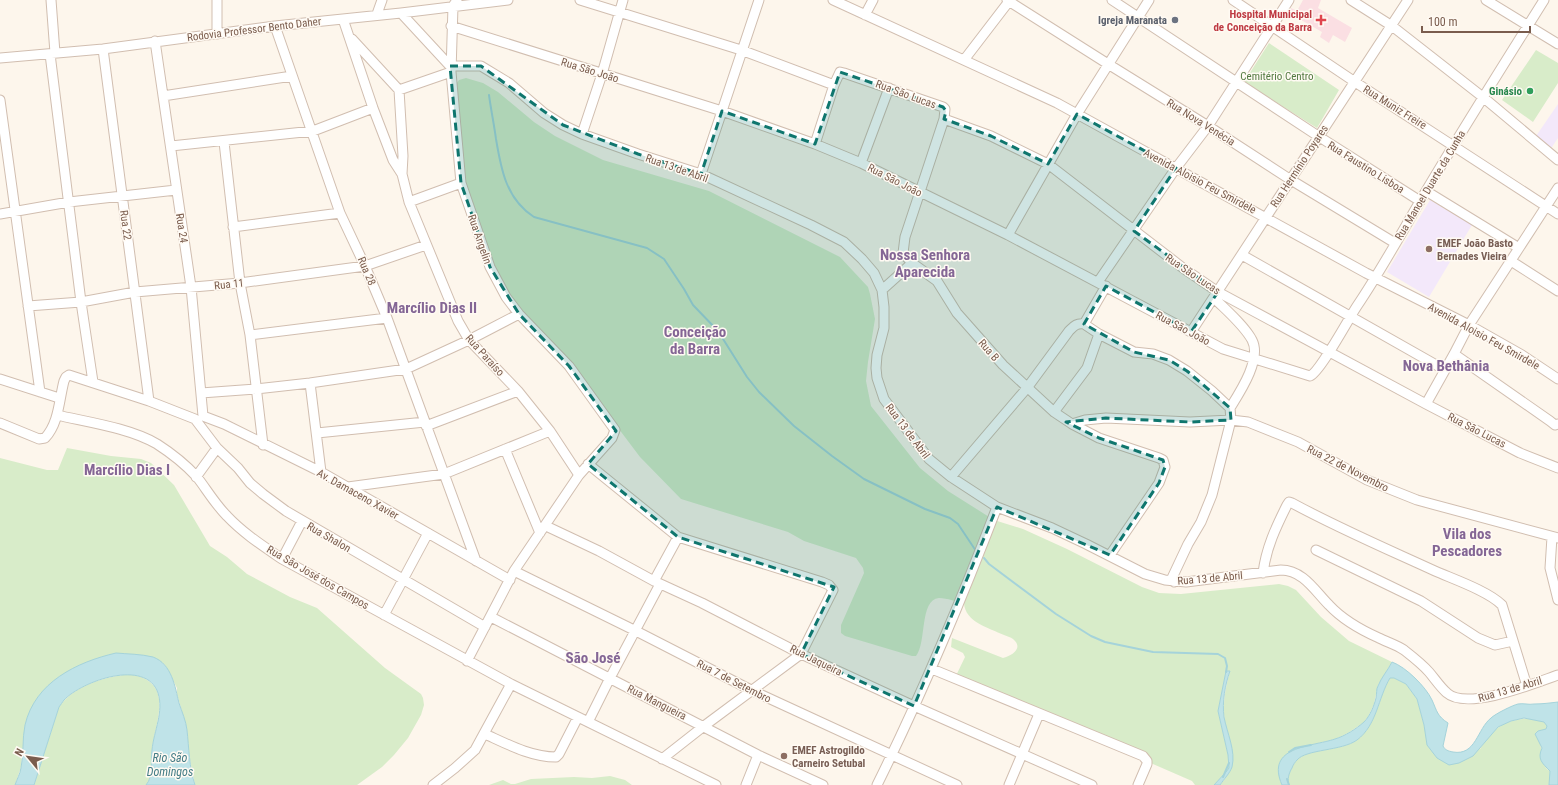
<svg xmlns="http://www.w3.org/2000/svg" width="1558" height="785" font-family="'Roboto Condensed',sans-serif">
<style>
.education{fill:#f3e8fa}
.medical{fill:#fbdfe3}
.green{fill:#d8ecc9}
.water{fill:#bfe3e8;stroke:#a5d3da}
.lines{fill:none;stroke-linecap:round;stroke-linejoin:round}
.stream{stroke:#a5d3da;stroke-width:2}
.minor-casing{stroke:#d1beb0;stroke-width:11}
.minor{stroke:#fff;stroke-width:9}
.marked{fill:#0f766e;fill-opacity:0.2;stroke:#0f766e;stroke-width:3;stroke-dasharray:8 5;stroke-linejoin:round}
.worship-dot{fill:#6b7280;stroke:#fffaf3;stroke-width:1.5}
.health-dot{fill:#e0444e;stroke:#fffaf3;stroke-width:1.5}
.leisure-dot{fill:#2e9e5b;stroke:#fffaf3;stroke-width:1.5}
.education-dot{fill:#8d6e63;stroke:#fffaf3;stroke-width:1.5}
.labels{text-anchor:middle;stroke-width:3;stroke-linejoin:round;paint-order:stroke}
.health-label{font-size:11px;font-weight:bold;fill:#be3a42;stroke:#fffaf3;text-anchor:end}
.worship-label{font-size:11px;font-weight:bold;fill:#5b616d;stroke:#fffaf3;text-anchor:end}
.street-label{font-size:11px;fill:#7a5c4d;stroke:#fffaf3}
.park-label{font-size:11px;fill:#537a41;stroke:#fffaf3}
.leisure-label{font-size:11px;font-weight:bold;fill:#27864d;stroke:#fffaf3;text-anchor:end}
.education-label{font-size:11px;font-weight:bold;fill:#785e54;stroke:#fffaf3;text-anchor:start}
.water-label{font-size:12px;font-style:italic;fill:#437c86;stroke:#fffaf3}
.district-label{font-size:15px;font-weight:bold;fill:#846695;stroke:#fffaf3}
</style>
<rect width="100%" height="100%" fill="#fdf6ec"/>
<path class="education" d="M1558,104V138L1550,150L1534,139Z
M1430,200L1472,225L1429,297L1387,272Z"/>
<path class="medical" d="M1303,0H1321L1318,8L1352,28L1345,42L1333,35L1329,43L1320,37L1322,32L1289,13L1291,8L1297,11Z"/>
<path class="green" d="M1269,43L1339,90L1317,128L1244,82Z
M1536,50L1558,63V83L1533,122L1502,100Z
M466,78L483,83L498,92L534,122L555,136L603,160L709,191L840,257L868,287L870,294L875,319L868,362L866,381L871,406L920,468L948,491L994,520L1023,529L1067,549L1142,587L1159,593L1181,594L1279,584L1288,586L1296,590L1321,617L1349,641L1392,662L1378,685L1374,704L1368,717L1363,723L1348,733L1336,739L1306,746L1280,780L1282,785H1220C1224,780 1228,775 1230,769C1237,751 1225,733 1224,714C1223,700 1226,685 1230,671H1226L1218,711L1228,755L1229,768L1227,772L1214,785H1195L1192,781L1045,717L953,682L965,657L963,653L951,647L952,638L1003,658C1012,656 1024,648 1013,639C1011,637 1006,636 1004,635C989,628 965,622 964,603C957,602 947,598 939,598C919,600 927,643 916,656H912L845,636L841,633V625L864,573L863,568L856,558L804,541L788,532L681,499L640,457L600,404L534,328L496,278L465,188L453,88L459,80Z
M67,448L111,456L141,459L151,463L174,485L210,546L227,557L247,574L290,597L317,608L385,668L421,694L423,698L424,705L421,715L408,738L394,755L382,767L357,785H195L189,755L187,729L177,694V688L165,665L153,657L32,707L25,725L21,767L15,785H0V458L47,470H58Z
M130,674C175,682 156,719 152,749C150,760 154,776 146,785H34L59,707C74,685 105,677 130,674Z
M1390,678H1394L1406,684L1417,699L1424,725L1428,745L1437,758L1480,749C1485,741 1491,732 1499,727C1511,719 1530,716 1544,722L1547,726L1546,729L1539,731C1539,737 1543,761 1545,766C1545,767 1549,771 1550,771L1549,785H1289C1287,779 1289,773 1292,768C1293,765 1295,762 1297,760C1306,749 1342,751 1357,740C1377,725 1378,698 1390,678Z
M610,776L625,780L632,785H489L503,780L511,784H515L531,779L574,777L592,778Z"/>
<path class="water" d="M116,653C127,654 141,654 153,657C172,664 175,687 179,703C182,712 186,721 187,730C189,748 189,767 195,785H146C154,776 150,761 152,750C154,730 164,712 158,693C146,658 82,681 64,700C62,702 61,705 59,707L34,785H15C17,779 20,774 21,768C24,754 22,739 25,725C35,682 77,662 116,653Z
M1392,662C1406,667 1426,687 1432,700C1437,711 1437,716 1448,723L1443,746C1445,750 1448,751 1453,752C1476,756 1477,729 1491,718C1495,714 1513,705 1518,704C1523,703 1529,705 1534,704C1542,704 1550,703 1558,702V785H1549L1550,771C1542,763 1537,759 1542,748L1535,734L1538,731L1546,729L1547,726L1544,722L1524,718L1511,721L1498,727L1473,756L1459,763L1449,765L1437,758L1427,745L1424,725L1417,699L1406,684L1394,678H1390C1378,698 1377,725 1357,740C1342,751 1306,749 1297,760C1295,762 1293,765 1292,768C1289,773 1287,779 1289,785H1282C1265,746 1311,747 1335,739C1345,736 1356,729 1364,722C1370,716 1374,706 1376,698C1377,694 1376,689 1378,686C1381,678 1388,670 1392,662Z
M1226,671H1230C1225,685 1222,702 1224,717C1227,733 1236,751 1232,767C1230,773 1224,779 1220,785H1214L1226,772L1229,768L1228,755L1218,711Z"/>
<g class="lines">
<path class="stream" d="M489,95C491,110 494,124 496,139C501,169 506,199 534,217L647,248L664,259L684,289L693,305L718,331L747,377L759,392L794,426L832,456L864,479L925,509L950,518L958,524L976,551
M984,558L989,564L1056,614L1091,636L1105,642L1153,652L1218,654L1225,658L1227,666L1226,672
M1289,752L1295,748L1311,745
M1223,777L1229,763
M1287,779L1289,785"/>
<g class="minor-casing">
<path id="minor" d="M51,0L55,53
M457,0L453,6L451,72L461,183L490,267L506,297L519,314L569,366L615,430L612,438L579,475L514,571L467,661
M580,0L741,50L834,85
M833,0L1057,103L1366,273L1469,325L1522,355L1558,379
M1007,0L1108,64L1208,126L1291,180L1395,243
M1112,0L1318,136L1420,201
M1233,0L1355,82L1558,214
M1351,0L1392,26L1484,98L1558,160
M1486,0L1558,44
M401,13L450,66H481L509,83L544,113L563,125L582,134L638,154L701,174L811,225L844,242L862,259L874,273L882,290L884,307V328L877,355L876,368L877,378L884,399L929,459L951,477L997,507L1052,528L1086,544L1145,574L1165,580L1186,582L1281,570C1303,570 1315,591 1329,605C1342,619 1361,630 1379,638C1387,642 1397,645 1404,650C1413,657 1422,664 1429,672C1435,679 1440,687 1447,693C1467,711 1535,683 1558,675
M377,14L382,0
M865,15L873,0
M343,19L373,108L393,160L402,174L409,202L458,321L469,340L518,391L550,431L579,475
M275,26L340,213L365,266L387,318L476,561
M451,26L722,111L815,144L861,163L1008,235L1223,349L1310,376C1320,372 1349,318 1357,306C1382,269 1403,230 1426,191C1464,127 1504,64 1544,0
M217,34V0
M352,39L399,90L403,156L402,174
M155,41L191,287L203,416
M103,49L149,401
M50,54L81,302L93,382
M0,58L103,49L275,26L401,13L508,0
M964,60L1010,0
M399,90L451,72
M163,96L292,76
M0,100L40,392
M944,119L991,136L1048,164L1183,268L1218,292L1426,404L1520,453L1558,468
M582,134L602,74L623,0
M224,142L240,283L250,335L263,445
M815,144L834,85L840,72L844,73L943,107L945,109L944,119L905,237L903,253L912,263L937,281L957,313L1003,365L1054,412L1072,424L1085,420L1106,418L1190,422L1231,420L1248,422L1298,442L1367,480L1417,500L1558,538
M171,146L313,131L373,108
M861,163L889,88
M701,174L759,0
M1426,191L1519,248
M409,202L461,183
M0,214L69,202L176,190
M233,227L340,213
M1008,235L1077,114L1149,0
M1242,255L1445,370
M1511,261L1558,291
M1098,282L1176,168L1208,126L1289,0
M882,290L912,263
M1214,298C1226,310 1244,325 1252,340C1262,359 1240,392 1230,408
M28,306L81,302L135,292L240,283L365,266L426,245
M1084,324L1099,334L1134,352L1153,354L1169,360L1187,371L1212,391L1230,408L1231,420L1212,495L1201,522L1188,544L1172,578L1174,582
M1191,332L1408,0
M250,335L387,318
M1454,354L1550,421L1555,425L1558,424
M0,379L59,398
M310,383L321,472
M201,393L256,389L310,383L406,369L469,340L519,314
M1426,404L1454,354L1469,325L1558,188
M1054,412L1087,368L1099,334
M57,415C87,422 130,428 157,444C171,453 186,465 197,477C207,490 215,504 227,516C243,533 263,546 282,559L511,684L716,785
M203,416L224,424L321,472L510,580
M195,419L217,448L238,468L250,483L263,494L286,511L485,627
M0,423L39,439L45,438C59,423 59,400 64,381L66,377L69,375L149,401L195,419
M1072,424L1099,438L1159,458L1163,460L1165,467L1159,483L1110,555
M426,426L518,391
M317,433L425,422
M505,449L540,533
M588,464L678,537L822,582L829,585L833,590L801,654L704,726L662,759
M196,477L217,448
M951,477L1027,388L1069,331C1074,326 1076,323 1084,324L1106,286
M348,487L444,474L550,431
M546,526L599,551L654,581L702,603L801,654L914,706L1092,785
M1552,537L1550,568L1558,600
M1316,550L1421,601L1478,638L1495,645L1513,641
M282,559L302,521
M514,571L636,631L753,691L957,785
M1263,573C1266,548 1276,527 1287,505L1289,502L1292,503C1338,528 1387,549 1435,571C1453,579 1488,591 1502,605L1527,686
M654,581L678,537
M384,615L428,533
M491,617L758,755L823,785
M932,669L1143,756L1147,761V764L1138,785
M588,722L610,678L660,584
M485,734C507,744 531,757 556,757L559,754L578,717
M433,785L455,768L475,750L511,684
M746,785L758,755
M877,785C922,694 961,601 997,507
M1009,785L1039,714"/>
</g>
<use href="#minor" class="minor"/>
</g>
<path class="marked" d="M450,66H481L563,125L638,154L701,174L722,111L815,144L840,72L943,107L946,111L944,119L991,136L1048,164L1077,114L1176,168L1134,231L1218,292L1191,332L1106,286L1084,324L1134,352L1169,360L1187,371L1230,408L1231,420L1190,422L1106,418L1066,422L1099,438L1163,460L1165,467L1159,483L1110,555L997,507L914,706L801,654L834,587L678,537L588,464L616,431L569,366L519,314L490,267L461,183Z"/>
<circle class="worship-dot" cx="1175" cy="20" r="4"/>
<path class="health-dot" d="M1319 14h4v4h4v4h-4v4h-4v-4h-4v-4h4z"/>
<circle class="leisure-dot" cx="1530" cy="91" r="4"/>
<g class="education-dot">
<circle cx="1429" cy="249" r="4"/>
<circle cx="784" cy="756" r="4"/>
</g>
<g class="labels">
<g class="health-label">
<text x="1312" y="18">Hospital Municipal<tspan x="1312" dy="13">de Conceição da Barra</tspan></text>
</g>
<g class="worship-label">
<text x="1167" y="24">Igreja Maranata</text>
</g>
<g class="street-label">
<text transform="translate(254 29) rotate(-7)" y="4">Rodovia Professor Bento Daher</text>
<text transform="translate(590 70) rotate(17)" y="4">Rua São João</text>
<text transform="translate(906 94) rotate(20)" y="4">Rua São Lucas</text>
<text transform="translate(1395 107) rotate(32)" y="4">Rua Muniz Freire</text>
<text transform="translate(1201 122) rotate(32)" y="4">Rua Nova Venécia</text>
<text transform="translate(1299 166) rotate(-57)" y="4">Rua Hermínio Poyares</text>
<text transform="translate(1366 167) rotate(32)" y="4">Rua Faustino Lisboa</text>
<text transform="translate(677 168) rotate(19)" y="4">Rua 13 de Abril</text>
<text transform="translate(895 180) rotate(27)" y="4">Rua São João</text>
<text transform="translate(1200 181) rotate(28)" y="4">Avenida Aloisio Feu Smirdele</text>
<text transform="translate(1430 185) rotate(-59)" y="4">Rua Manoel Duarte da Cunha</text>
<text transform="translate(126 225) rotate(82)" y="4">Rua 22</text>
<text transform="translate(182 228) rotate(81)" y="4">Rua 24</text>
<text transform="translate(480 239) rotate(71)" y="4">Rua Angelin</text>
<text transform="translate(367 271) rotate(67)" y="4">Rua 28</text>
<text transform="translate(1193 274) rotate(34)" y="4">Rua São Lucas</text>
<text transform="translate(229 284) rotate(-6)" y="4">Rua 11</text>
<text transform="translate(1183 328) rotate(28)" y="4">Rua São João</text>
<text transform="translate(1484 336) rotate(29)" y="4">Avenida Aloisio Feu Smirdele</text>
<text transform="translate(989 350) rotate(49)" y="4">Rua B</text>
<text transform="translate(485 355) rotate(48)" y="4">Rua Paraíso</text>
<text transform="translate(1477 430) rotate(27)" y="4">Rua São Lucas</text>
<text transform="translate(908 431) rotate(53)" y="4">Rua 13 de Abril</text>
<text transform="translate(1348 468) rotate(27)" y="4">Rua 22 de Novembro</text>
<text transform="translate(358 494) rotate(29)" y="4">Av. Damaceno Xavier</text>
<text transform="translate(329 537) rotate(30)" y="4">Rua Shalon</text>
<text transform="translate(318 577) rotate(30)" y="4">Rua São José dos Campos</text>
<text transform="translate(1210 578) rotate(-5)" y="4">Rua 13 de Abril</text>
<text transform="translate(816 660) rotate(26)" y="4">Rua Jaqueira</text>
<text transform="translate(734 681) rotate(27)" y="4">Rua 7 de Setembro</text>
<text transform="translate(1510 689) rotate(-16)" y="4">Rua 13 de Abril</text>
<text transform="translate(657 702) rotate(27)" y="4">Rua Mangueira</text>
</g>
<g class="park-label">
<text x="1277" y="80">Cemitério Centro</text>
</g>
<g class="leisure-label">
<text x="1522" y="95">Ginásio</text>
</g>
<g class="education-label">
<text x="1437" y="247">EMEF João Basto<tspan x="1437" dy="13">Bernades Vieira</tspan></text>
<text x="792" y="754">EMEF Astrogildo<tspan x="792" dy="13">Carneiro Setubal</tspan></text>
</g>
<g class="water-label">
<text x="170" y="762">Rio São<tspan x="170" dy="14">Domingos</tspan></text>
</g>
<g class="district-label">
<text x="925" y="260">Nossa Senhora<tspan x="925" dy="17">Aparecida</tspan></text>
<text x="432" y="313">Marcílio Dias II</text>
<text x="695" y="337">Conceição<tspan x="695" dy="17">da Barra</tspan></text>
<text x="1446" y="371">Nova Bethânia</text>
<text x="127" y="475">Marcílio Dias I</text>
<text x="1467" y="539">Vila dos<tspan x="1467" dy="17">Pescadores</tspan></text>
<text x="593" y="663">São José</text>
</g>
</g>
<g transform="translate(28 757) rotate(299)" stroke="#fffaf3" stroke-width="3" paint-order="stroke">
<path d="M0-3L7 15L0 10L-7 15Z" fill="#7a5c4d"/>
<text y="-6" font-size="11" font-weight="bold" text-anchor="middle" fill="#7a5c4d">N</text>
</g>
<path d="M1422 26v6h108v-6" fill="none" stroke="#7a5c4d" stroke-width="2"/>
<text x="1428" y="26" font-size="12" fill="#7a5c4d" stroke="#fffaf3" stroke-width="3" paint-order="stroke">100 m</text>
</svg>
